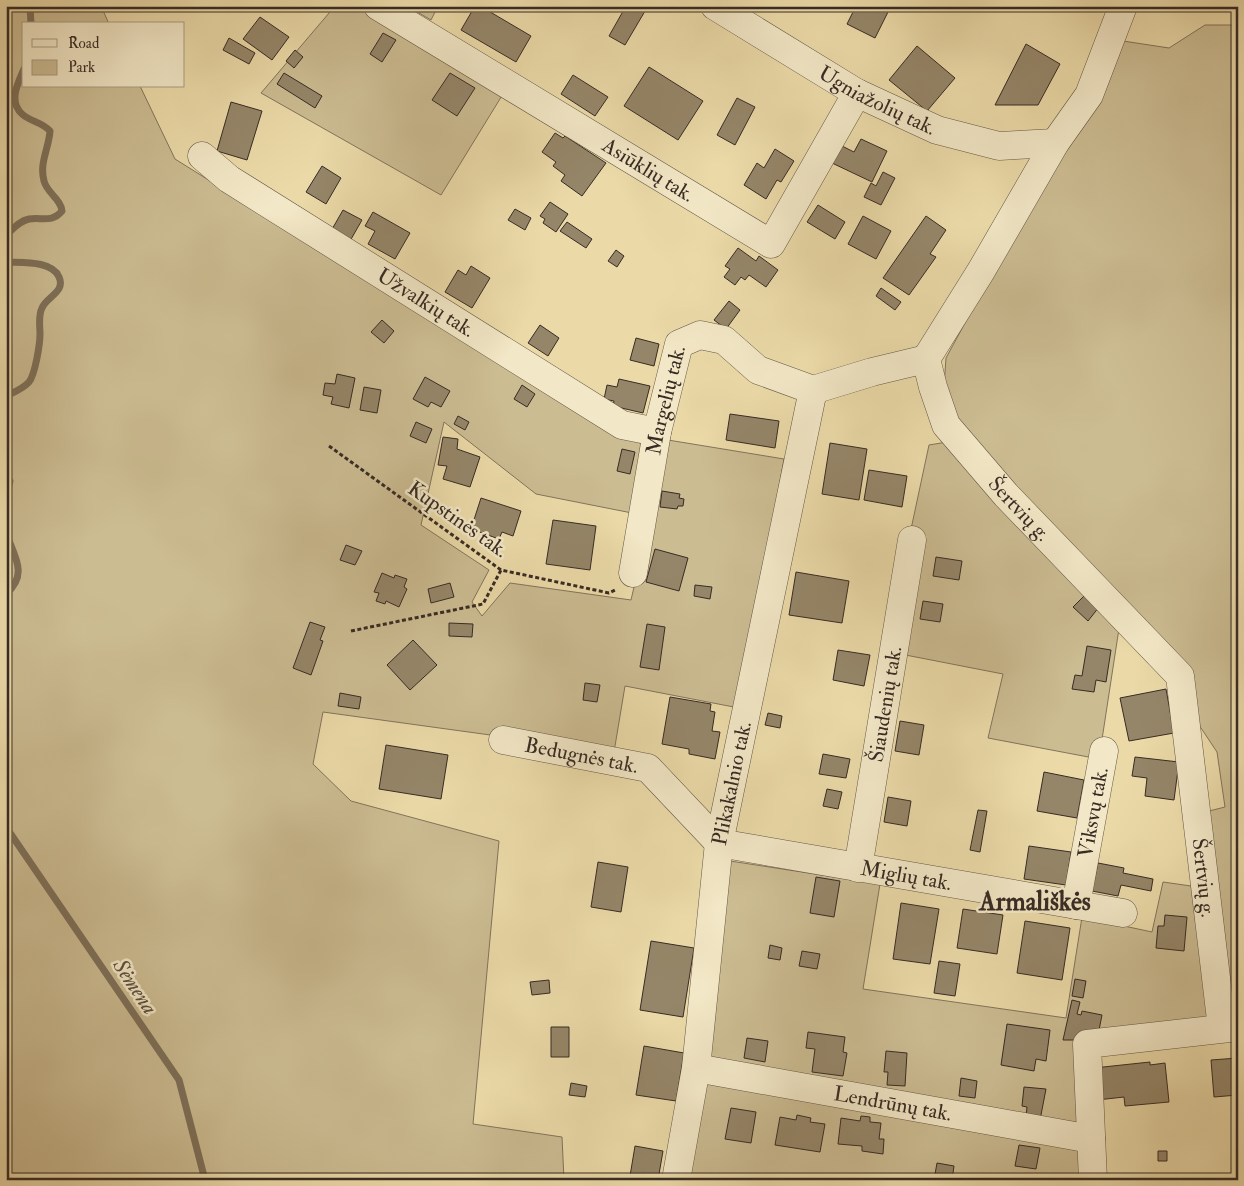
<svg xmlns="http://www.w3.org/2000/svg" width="1244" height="1186" font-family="'IM FELL Double Pica',serif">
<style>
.green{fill:#ccbc92;stroke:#82745c}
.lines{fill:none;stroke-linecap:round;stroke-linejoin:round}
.stream{stroke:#7e7059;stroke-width:7}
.building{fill:#958669;stroke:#372b25}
.street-casing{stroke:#645746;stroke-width:29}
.path{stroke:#372b25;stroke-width:3;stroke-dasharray:4 2.5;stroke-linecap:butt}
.street{stroke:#f2e7c6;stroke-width:28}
.labels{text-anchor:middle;stroke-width:5;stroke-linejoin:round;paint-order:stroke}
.street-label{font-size:21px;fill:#372b25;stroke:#f2e7c6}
.water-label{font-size:22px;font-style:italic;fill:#5b4e3f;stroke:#f2e7c6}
.district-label{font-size:26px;font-weight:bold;fill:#372b25;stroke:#f2e7c6}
</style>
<rect width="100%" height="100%" fill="#ebdaa8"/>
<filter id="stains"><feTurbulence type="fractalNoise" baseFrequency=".004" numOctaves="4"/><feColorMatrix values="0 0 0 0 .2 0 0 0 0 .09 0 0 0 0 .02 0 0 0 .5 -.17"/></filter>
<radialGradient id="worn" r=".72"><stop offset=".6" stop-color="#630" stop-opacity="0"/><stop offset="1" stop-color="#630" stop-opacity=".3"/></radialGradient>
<path class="green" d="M6,6H101L109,24H24V86H140L175,159L608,430L647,446L632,513L536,494L444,422L421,525L489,570L472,602L482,616L510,583L631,600L668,440L784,459L739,708L625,686L614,752L323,712L313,764L351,801L499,841L473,1124L562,1137L564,1180H17L6,1166Z
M335,6H367L503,94L441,195L261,93Z
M407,6H438L431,20Z
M1205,25H1238V1019L1230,1009L1209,811L1225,807L1217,752L1197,722L1193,678L1056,527L974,450L957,424L944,387L946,358L1009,242L1123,41L1169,48Z
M947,442L1120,622L1099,759L988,738L1003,674L885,651L929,445Z
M730,861L880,884L863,989L1066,1018L1082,917L1152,932L1163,882L1198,887L1215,1023L1079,1041L1088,1180H681Z"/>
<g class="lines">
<path class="stream" d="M30,6L31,24
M6,235C13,229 19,221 29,219C42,217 52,223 62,211C61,199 47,193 44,181C39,163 49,148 50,131C42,122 31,122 22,114C8,101 18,83 24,69
M6,262C21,263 52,260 59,277C66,292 46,297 42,308C38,316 40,326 40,334C40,344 35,375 29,382C23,389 14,392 6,396
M6,475L10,481L6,496
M6,533C14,556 29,574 6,594
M6,827L179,1080L205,1180"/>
</g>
<path class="building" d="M475,6H480L531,36L516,62L461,30Z
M626,6H648L625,45L609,36Z
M856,6H891L875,38L847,24Z
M260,17L289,37L272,60L243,39Z
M383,33L396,40L382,62L370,54Z
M229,38L255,53L249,64L223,50Z
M1026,44L1060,64L1038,105H995Z
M917,46L955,78L927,111L889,80Z
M295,50L303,57L294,68L286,61Z
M649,67L703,101L678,140L624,106Z
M284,73L322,96L315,108L277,84Z
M450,73L475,88L457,116L432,100Z
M573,75L608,97L595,116L561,94Z
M737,98L755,107L735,145L717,135Z
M231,102L262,111L247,160L217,151Z
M555,133L563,138L565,136L606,163L582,196L561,181L565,175L553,166L556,162L542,152Z
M861,139L887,151L872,182L832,163L840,145L854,152Z
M775,149L794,161L781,182L777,180L766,199L744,185L757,163L764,168Z
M322,166L341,178L326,204L306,192Z
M883,172L895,178L881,205L864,197L871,183L876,186Z
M550,202L568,214L556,232L543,223L545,219L540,216Z
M818,205L845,222L835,239L807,222Z
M515,209L531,218L525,230L508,220Z
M343,210L362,220L350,241L331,231Z
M373,212L410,233L395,259L368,244L375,231L365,226Z
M863,216L891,231L876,259L848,244Z
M926,216L946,230L930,254L936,257L909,295L883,278Z
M567,222L592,239L586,248L560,231Z
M738,248L756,261L759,256L778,270L766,287L749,275L745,280L741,277L735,285L724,277L730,269L725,266Z
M616,250L624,256L617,267L608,261Z
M471,266L490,278L472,308L445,292L458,270L466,275Z
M881,288L901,302L895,310L876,296Z
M729,301L740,310L726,329L714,320Z
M382,320L394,331L384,343L371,332Z
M540,325L559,338L548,356L528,343Z
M636,338L659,344L654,366L630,360Z
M337,374L355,378L349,408L331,404L333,397L323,395L325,383L335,384Z
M425,377L450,391L441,407L431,402L428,407L413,399Z
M619,379L650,386L643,413L613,406L614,401L604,399L607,385L617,387Z
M522,385L535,394L527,407L514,399Z
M364,387L381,390L377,413L360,410Z
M730,414L779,421L775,448L726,440Z
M458,416L469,422L465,430L454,424Z
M416,422L432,429L426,443L410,436Z
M443,437L458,439L457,449L480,457L470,487L443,479L447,466L438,465Z
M830,443L867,449L859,500L822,494Z
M622,449L635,452L630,474L617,471Z
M869,470L907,476L902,507L864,500Z
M662,491L680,494L679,498L684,499L683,506H678L677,509L660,507Z
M481,498L521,511L513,536L502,532L499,539L471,529Z
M553,520L596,526L590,570L546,564Z
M346,545L362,551L355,565L340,560Z
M655,549L688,558L679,591L646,582Z
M936,557L962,561L959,580L933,576Z
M796,572L849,581L842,623L789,615Z
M382,573L394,578L395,575L407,579L404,587L407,589L399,607L386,601L385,604L376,601L379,593L374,592Z
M450,583L454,597L431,603L428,589Z
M695,585L712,587L710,599L694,596Z
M1086,594L1099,607L1088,621L1073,607Z
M923,601L943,604L940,622L920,619Z
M310,622L325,627L320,640L323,641L311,675L293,668Z
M449,623L473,624L472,637L449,636Z
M647,624L665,627L659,670L640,667Z
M413,640L437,665L410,690L387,665Z
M1087,646L1111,650L1106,682L1096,680L1094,692L1072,689L1075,675L1082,676Z
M838,650L870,655L864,686L833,680Z
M585,683L600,685L597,702L583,700Z
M1166,689L1174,733L1129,741L1120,698Z
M340,693L361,697L359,709L338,706Z
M670,697L711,704L710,711L715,712L712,731L720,732L715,759L689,754V749L662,744Z
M768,713L782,716L780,728L765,725Z
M900,721L924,725L919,755L895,751Z
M386,745L448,755L441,799L379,789Z
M823,754L850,759L846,778L819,774Z
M1135,757L1179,762L1174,800L1145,796L1147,778L1132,776Z
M1044,772L1084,780L1077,818L1037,811Z
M827,789L842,792L838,809L823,806Z
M888,797L911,801L907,826L884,822Z
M978,810L987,811L980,852L970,850Z
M1029,846L1071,852L1066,885L1024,879Z
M598,862L628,867L621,912L591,907Z
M1098,863L1124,868L1123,873L1153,879L1151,891L1121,885L1118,896L1092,891Z
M816,877L840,881L834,917L810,913Z
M901,903L939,909L930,964L893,959Z
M963,909L1003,915L997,954L957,948Z
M1165,915L1187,917L1184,951L1156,948L1158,926H1164Z
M1025,921L1070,928L1062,980L1017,973Z
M651,941L694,948L683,1017L640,1010Z
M770,945L782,948L780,960L768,958Z
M802,951L820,954L817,969L799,966Z
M939,961L960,964L955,996L934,993Z
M1075,979L1086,981L1083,998L1072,996Z
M549,980L550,993L532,995L530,982Z
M1072,1000L1080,1002L1077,1014L1081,1015L1082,1011L1102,1015L1097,1040H1063Z
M1007,1024L1050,1030L1046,1061L1036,1059L1034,1071L1001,1065Z
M551,1027H569V1057H551Z
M808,1032L845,1037L843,1052L847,1053L843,1076L812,1072L815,1049L806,1048Z
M747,1038L768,1041L765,1062L744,1058Z
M644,1046L684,1053L676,1101L636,1095Z
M886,1051L907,1053L905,1086L887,1085L888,1072H884Z
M1238,1058V1095L1214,1097L1211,1060Z
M1150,1062V1065L1165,1063L1169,1102L1125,1106L1124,1097L1097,1100L1094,1068Z
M961,1078L977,1081L975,1098L959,1096Z
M571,1083L587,1086L585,1097L569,1095Z
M1024,1087L1046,1089L1040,1120L1026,1118L1027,1107L1022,1106Z
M731,1108L756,1112L751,1143L725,1139Z
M797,1115L811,1118L810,1122L825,1124L820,1152L775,1145L780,1117L796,1120Z
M861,1116L870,1117V1122L881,1123L879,1139H884L883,1154L862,1151V1146L838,1144L841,1118L860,1121Z
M1019,1145L1040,1148L1036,1169L1015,1166Z
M635,1146L663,1151L658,1180L630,1176Z
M1158,1151H1167V1161H1158Z
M937,1163L954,1166L952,1180H934Z"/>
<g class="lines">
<g class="street-casing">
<g id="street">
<path id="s1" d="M378,6L771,244L857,93"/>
<path id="s2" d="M715,6L857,93L937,130L999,146L1055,143"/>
<path id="s3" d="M1123,6L1089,95L1055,143L981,271L926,359L933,387L946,425L1006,495L1180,676L1222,1028"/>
<path id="s4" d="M202,156L229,179L622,425L657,432"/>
<path id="s5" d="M633,573L657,432L679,344L700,335L724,340L758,370L813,390L872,372L926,359"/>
<path id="s6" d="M503,740L648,768L719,843L1123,913"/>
<path id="s7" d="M858,868L912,540"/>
<path id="s8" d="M1076,905L1104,751"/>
<path id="s9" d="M696,1068L1091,1139"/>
<path id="s10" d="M676,1180L696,1068L719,843L813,390"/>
<path d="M1093,1180L1087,1044L1238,1027"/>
</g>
</g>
<path class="path" d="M329,446L501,570L609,593L615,590
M351,631L483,604L501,570"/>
<use href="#street" class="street"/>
</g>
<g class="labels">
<g class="street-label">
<text dy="7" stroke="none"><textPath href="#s2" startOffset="188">Ugniažolių tak.</textPath></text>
<text dy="7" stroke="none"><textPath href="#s1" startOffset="316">Asiūklių tak.</textPath></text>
<text dy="7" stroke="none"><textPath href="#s4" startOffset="268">Užvalkių tak.</textPath></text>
<text dy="7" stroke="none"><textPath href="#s5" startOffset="176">Margelių tak.</textPath></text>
<text dy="7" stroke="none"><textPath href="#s3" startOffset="586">Šertvių g.</textPath></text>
<text transform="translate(458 519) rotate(35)" y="7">Kupstinės tak.</text>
<text dy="7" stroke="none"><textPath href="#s7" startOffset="166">Šiaudenių tak.</textPath></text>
<text dy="7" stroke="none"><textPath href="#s6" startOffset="80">Bedugnės tak.</textPath></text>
<text dy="7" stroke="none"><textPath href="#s10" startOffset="401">Plikakalnio tak.</textPath></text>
<text dy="7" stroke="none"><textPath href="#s8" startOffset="94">Viksvų tak.</textPath></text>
<text dy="7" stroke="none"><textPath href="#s6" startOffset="441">Miglių tak.</textPath></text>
<text dy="7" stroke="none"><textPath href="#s3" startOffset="1021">Šertvių g.</textPath></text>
<text dy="7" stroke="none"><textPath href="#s9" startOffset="200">Lendrūnų tak.</textPath></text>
</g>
<g class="water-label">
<text transform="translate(136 986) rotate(56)" y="8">Sėmena</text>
</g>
<g class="district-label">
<text x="1035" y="910">Armališkės</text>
</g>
</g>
<rect width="1244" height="1186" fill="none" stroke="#ebdaa8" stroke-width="25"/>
<rect x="8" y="8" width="1229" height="1171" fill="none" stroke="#372b25" stroke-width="2.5"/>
<rect x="12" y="12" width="1219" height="1161" fill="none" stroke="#372b25"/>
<rect x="22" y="22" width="162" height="65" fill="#f2e7c6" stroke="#a79c86"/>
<rect x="32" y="39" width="25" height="8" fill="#f2e7c6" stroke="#a79c86"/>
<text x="68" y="48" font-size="15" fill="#372b25">Road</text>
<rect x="32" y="60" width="25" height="15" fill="#ccbc92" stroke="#a79c86"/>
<text x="68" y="72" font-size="15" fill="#372b25">Park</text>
<rect width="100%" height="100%" filter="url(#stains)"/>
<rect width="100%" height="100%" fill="url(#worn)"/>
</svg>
